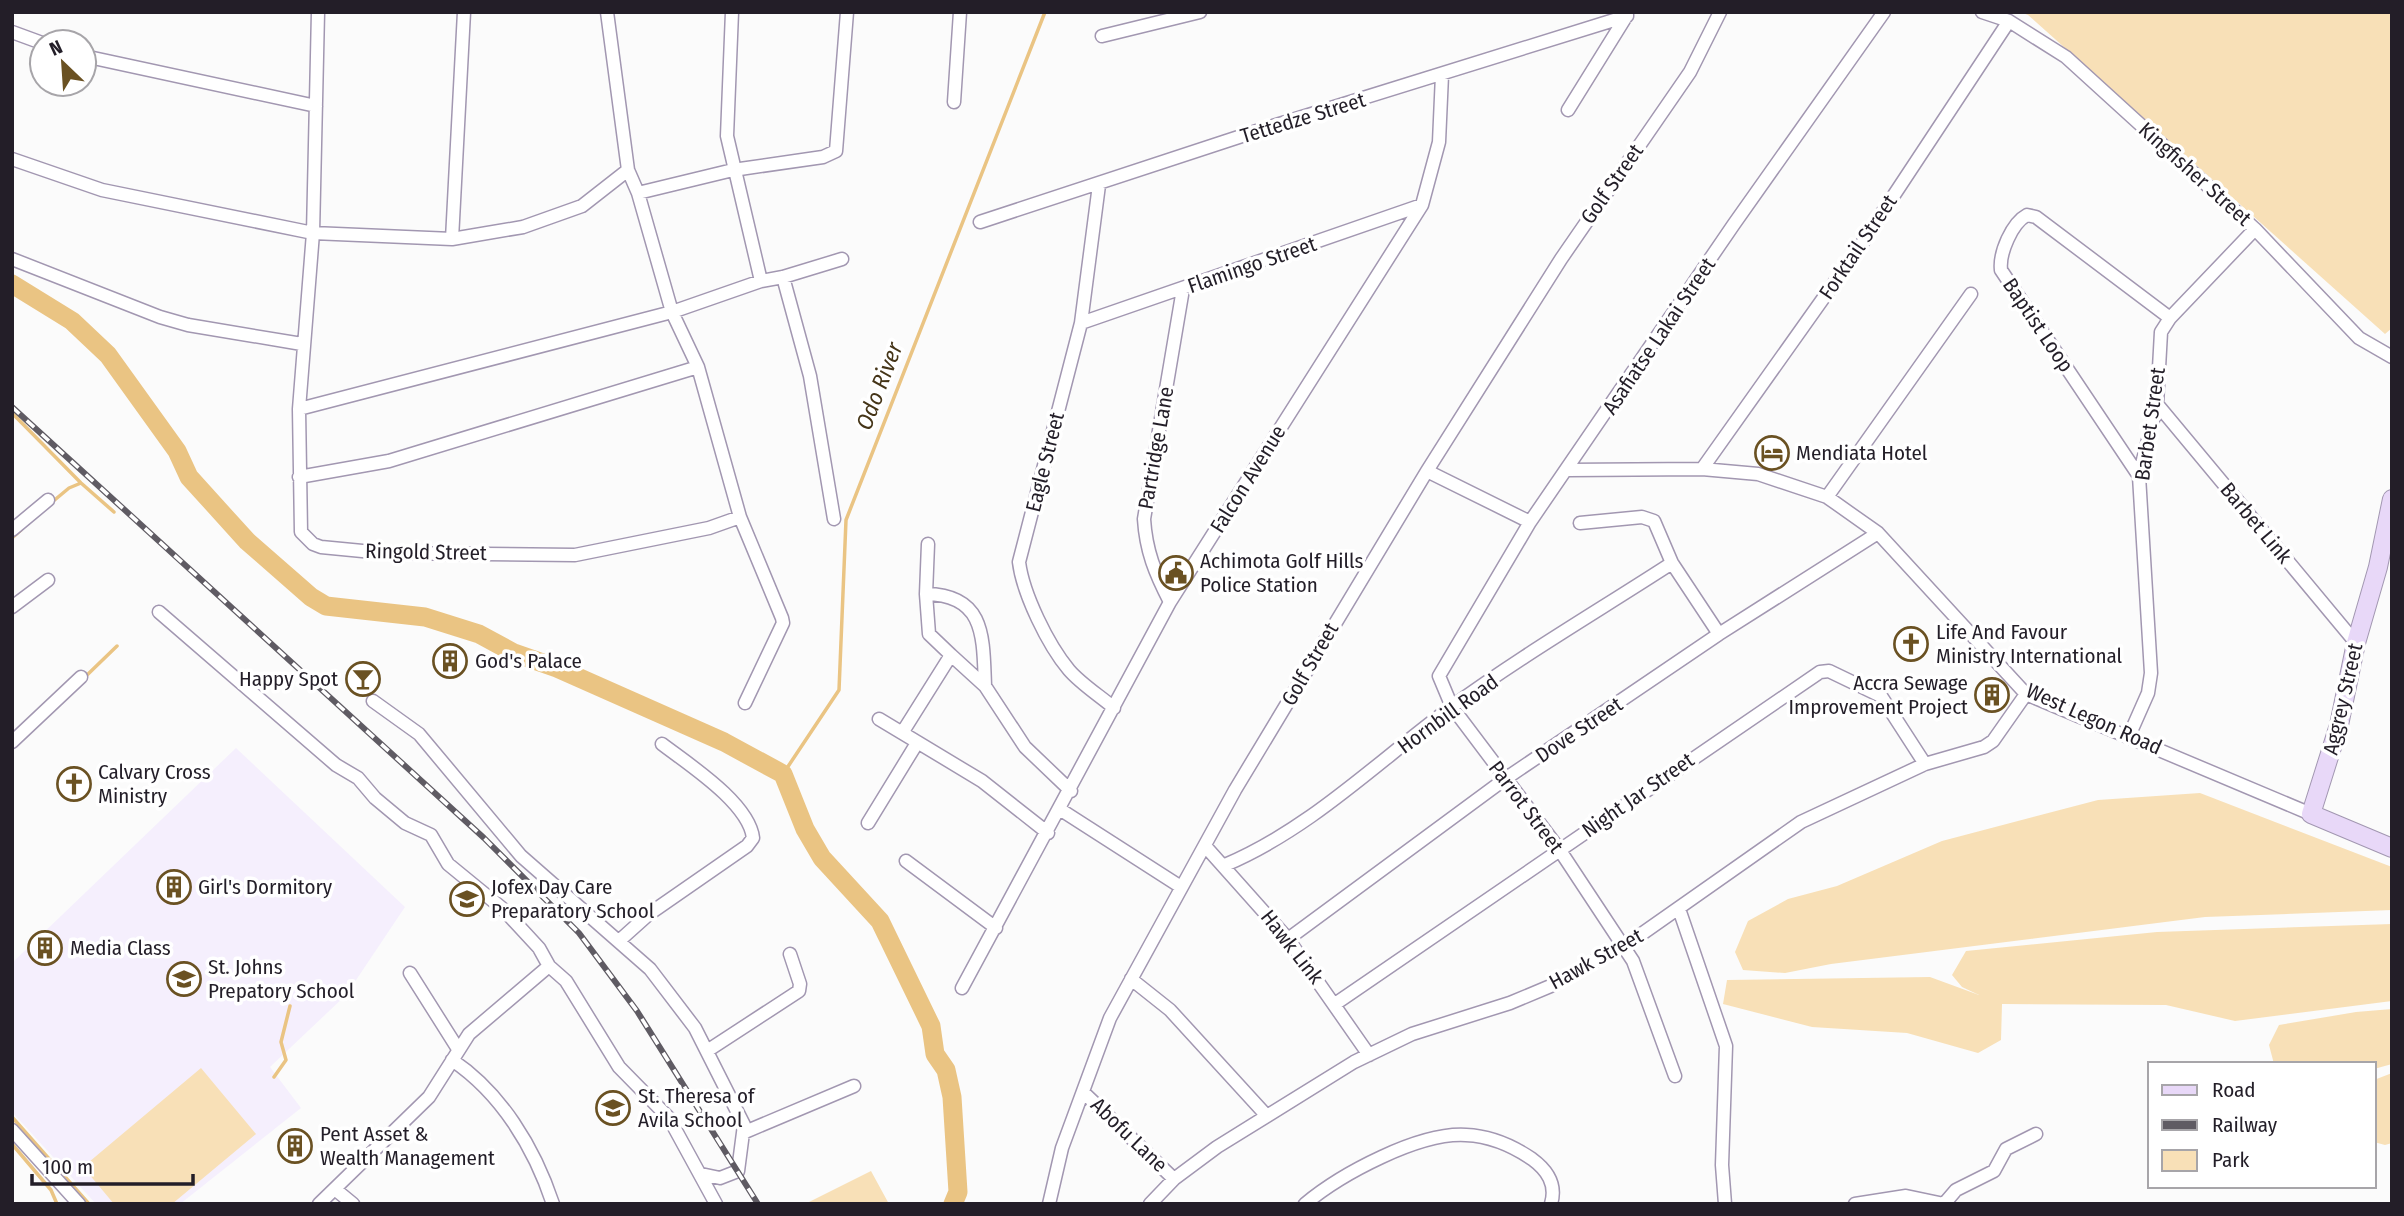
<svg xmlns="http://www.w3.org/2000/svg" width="2404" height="1216" font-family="'Fira Sans Condensed',sans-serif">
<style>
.built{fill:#f5effd}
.green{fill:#f8e0b7}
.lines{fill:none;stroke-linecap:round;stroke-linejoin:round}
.stream{stroke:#eac483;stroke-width:3.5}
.river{stroke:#eac483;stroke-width:19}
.street-casing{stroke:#a297b1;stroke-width:15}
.secondary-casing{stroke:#a297b1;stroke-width:20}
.street{stroke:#fff;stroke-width:12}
.secondary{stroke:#e8d8f8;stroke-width:18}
.rail-casing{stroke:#5f5b63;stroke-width:6}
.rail{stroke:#fff;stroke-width:3.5;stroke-dasharray:10;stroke-linecap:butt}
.labels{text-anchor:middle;stroke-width:7;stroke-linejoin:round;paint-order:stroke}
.street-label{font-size:21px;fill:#231e28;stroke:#fff}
.poi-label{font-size:21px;fill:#231e28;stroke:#fff;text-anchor:start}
.water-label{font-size:23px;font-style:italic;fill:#453518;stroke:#fff}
</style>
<rect width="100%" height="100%" fill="#fbfbfb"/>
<path class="built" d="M236,748L405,907L346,995L270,1067L301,1108L180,1204H96L12,1112V963Z"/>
<path class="green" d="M2020,12H2392V328L2385,334L2028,15Z
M2200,793L2392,867V910L2205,917L1831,964L1785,973L1743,970L1735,952L1748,921L1788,899L1837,886L1942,841L2098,800Z
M2392,924V1001L2235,1021L2166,1005L2002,1004L2001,1040L1978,1053L1907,1033L1812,1027L1723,1004L1727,980L1930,977L1979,995L1962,987L1952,975L1966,951L2157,932Z
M2392,1009V1064L2374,1069V1064H2274L2269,1045L2279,1025L2356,1012Z
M201,1068L256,1134L172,1204H114L83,1167Z
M2392,1073V1143L2385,1145L2374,1142V1080Z
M871,1171L889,1204H805Z"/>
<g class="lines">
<path class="stream" d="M12,413L81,483L114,512
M51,503L69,488L81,483
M12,538L21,530
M86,676L117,646
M783,774L839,690L846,520L1045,12
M274,1077L286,1060L281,1042L290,1006
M12,1117L89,1204
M12,1144L51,1190L57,1204"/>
<path class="river" d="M12,284L72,321L108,355L177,451L189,477L247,541L311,597L326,606L425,617L479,634L514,653L557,668L724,742L783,774L805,829L822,858L880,921L931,1026L935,1054L946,1070L952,1097L958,1192L953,1204"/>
<g class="street-casing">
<path id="street" d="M318,12L313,233L299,409L301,532L313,544L321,547L383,553L575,555L709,528L740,517
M607,12L628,170
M732,12L727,136L761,281
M1982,12L2009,21L2066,57L2255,229L2359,338L2392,357
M12,32L42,43
M1102,36L1200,12
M84,56L316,106
M954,102L960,12
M1568,110L1627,15
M12,159L102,190L313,233L452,239L523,227L582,206L628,170L638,193L733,170L823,157L836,151L847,12
M1099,185L1081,323L1019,562C1023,594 1048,645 1069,670C1081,684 1100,696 1114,708
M638,193L672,312L698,367L740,517L782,618L783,623L745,703
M980,222L1257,131L1627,16
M452,239L464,12
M12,259L160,317L188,325L302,344
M783,277L810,376L834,519
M1081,323L1422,205
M2157,404L2356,643
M299,409L672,312L761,281L783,277L842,259
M1702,469L1859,248L2009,21
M1568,470L1702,469L1758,474L1827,497L1878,533L2026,694L2311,814
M1427,471L1530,522
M2139,476L2001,270C1999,253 2012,223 2027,215L2036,217L2170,318
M299,477L389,461L698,367
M1827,497L1971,294
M1580,523L1642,517L1654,521L1672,563L1719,634
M12,530L48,500
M928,544L926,594C986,595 983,638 985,686
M926,594L929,634L951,655
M1170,602C1155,573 1146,551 1144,519L1183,289
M12,607L48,580
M159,612L336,765L358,778L375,798L405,823L431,835L448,864L503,909L539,948L549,966L566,981L619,1067L669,1118L716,1204
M373,701L419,734L521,856L650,969L695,1028L744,1125L738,1171L720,1178L701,1174
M879,719L982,781L1048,833
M902,733L951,655L985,686L1025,747L1071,791
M2129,736L2148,693L2151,673L2139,476L2157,404L2161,332L2170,318L2255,229
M12,742L81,677
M1061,810L1181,887
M868,823L917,743
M1206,847L1288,939L1369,1055
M906,861L996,928
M1225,865C1310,829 1376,763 1450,708C1521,656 1598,611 1672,563
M1679,909L1726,1046L1722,1165L1725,1204
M1288,939L1505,779L1719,634L1878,533
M620,940L649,914L747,846L753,838C749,803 688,764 662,744
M410,973L458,1049
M1131,979L1170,1010L1266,1115
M962,988L1170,602L1422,205L1439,142L1442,75
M1335,1004L1820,672L1829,671L1881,696L1925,764
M707,1051L799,991L800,984L790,954
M452,1060C501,1093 534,1147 553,1204
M1675,1076L1633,961L1559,849L1452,707L1439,676L1530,522L1734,224L1884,12
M1083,1092L1174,1179
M12,1130L79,1204
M745,1132L854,1086
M336,1190L353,1204
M319,1204L429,1097L469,1034L549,966
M1049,1204L1062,1148L1110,1018L1235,790L1427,471L1561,259L1690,72L1720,12
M1150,1204L1174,1179L1217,1147L1354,1062L1412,1034L1510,1003L1553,985L1643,933L1801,822L1925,764L1984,747L1993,741L2026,694
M1305,1204C1341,1174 1419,1132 1466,1135C1489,1136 1513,1146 1532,1159C1547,1170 1557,1184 1551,1204
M1855,1204L1906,1196L1944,1204
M1944,1204L1956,1190L1994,1171L2006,1149L2036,1134"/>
</g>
<g class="secondary-casing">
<path id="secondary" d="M2392,499L2378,567L2356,643L2339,725L2311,814L2392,848"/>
</g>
<use href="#street" class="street"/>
<use href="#secondary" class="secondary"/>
<g class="rail-casing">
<path id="rail" d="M12,407L484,838L579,933L637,1011L758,1204"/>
</g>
<use href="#rail" class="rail"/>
</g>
<defs>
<g id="hotel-ring" transform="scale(1.75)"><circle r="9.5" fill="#fff" stroke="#6a5122" stroke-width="1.5"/><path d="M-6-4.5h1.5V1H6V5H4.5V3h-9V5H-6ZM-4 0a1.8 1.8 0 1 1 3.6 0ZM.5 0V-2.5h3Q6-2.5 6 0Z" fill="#6a5122"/></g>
<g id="civic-ring" transform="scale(1.75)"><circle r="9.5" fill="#fff" stroke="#6a5122" stroke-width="1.5"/><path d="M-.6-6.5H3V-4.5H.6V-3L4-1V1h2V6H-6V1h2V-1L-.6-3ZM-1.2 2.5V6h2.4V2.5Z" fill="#6a5122"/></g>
<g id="church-ring" transform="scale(1.75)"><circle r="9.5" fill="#fff" stroke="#6a5122" stroke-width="1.5"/><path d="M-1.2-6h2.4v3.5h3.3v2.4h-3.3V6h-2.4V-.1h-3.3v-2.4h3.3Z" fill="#6a5122"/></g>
<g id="building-ring" transform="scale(1.75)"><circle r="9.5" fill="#fff" stroke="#6a5122" stroke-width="1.5"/><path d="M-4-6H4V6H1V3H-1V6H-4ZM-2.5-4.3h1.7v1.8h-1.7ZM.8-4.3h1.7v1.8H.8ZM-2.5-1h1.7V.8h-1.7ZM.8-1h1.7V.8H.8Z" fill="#6a5122"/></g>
<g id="bar-ring" transform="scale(1.75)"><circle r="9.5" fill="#fff" stroke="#6a5122" stroke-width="1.5"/><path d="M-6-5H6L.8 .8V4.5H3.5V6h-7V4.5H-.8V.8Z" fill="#6a5122"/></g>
<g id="school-ring" transform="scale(1.75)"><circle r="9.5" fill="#fff" stroke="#6a5122" stroke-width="1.5"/><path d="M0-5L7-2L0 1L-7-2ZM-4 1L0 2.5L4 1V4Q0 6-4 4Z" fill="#6a5122"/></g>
</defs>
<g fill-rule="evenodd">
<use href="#hotel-ring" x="1772" y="453"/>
<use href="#civic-ring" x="1176" y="573"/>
<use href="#church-ring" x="1911" y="644"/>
<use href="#building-ring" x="450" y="661"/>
<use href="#bar-ring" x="363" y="679"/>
<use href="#building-ring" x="1992" y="695"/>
<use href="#church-ring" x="74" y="784"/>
<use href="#building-ring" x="174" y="887"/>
<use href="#school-ring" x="467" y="899"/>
<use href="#building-ring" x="45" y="948"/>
<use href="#school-ring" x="184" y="979"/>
<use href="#school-ring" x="613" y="1108"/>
<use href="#building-ring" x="295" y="1146"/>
</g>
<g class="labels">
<g class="street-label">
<text transform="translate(1303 118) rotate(-17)" y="7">Tettedze Street</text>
<text transform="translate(2195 174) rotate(42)" y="7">Kingfisher Street</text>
<text transform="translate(1612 184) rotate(-55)" y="7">Golf Street</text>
<text transform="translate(1858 247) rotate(-56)" y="7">Forktail Street</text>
<text transform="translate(1252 265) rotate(-19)" y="7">Flamingo Street</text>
<text transform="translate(2038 325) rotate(56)" y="7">Baptist Loop</text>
<text transform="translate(1659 336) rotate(-56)" y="7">Asafiatse Lakai Street</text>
<text transform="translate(2150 424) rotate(-82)" y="7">Barbet Street</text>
<text transform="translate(1156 448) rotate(-80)" y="7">Partridge Lane</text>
<text transform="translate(1045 462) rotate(-76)" y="7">Eagle Street</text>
<text transform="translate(1248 479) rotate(-58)" y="7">Falcon Avenue</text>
<text transform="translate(2256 523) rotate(50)" y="7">Barbet Link</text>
<text transform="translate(426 552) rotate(1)" y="7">Ringold Street</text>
<text transform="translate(1310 664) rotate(-60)" y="7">Golf Street</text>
<text transform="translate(2343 699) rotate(-77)" y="7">Aggrey Street</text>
<text transform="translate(1448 714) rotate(-36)" y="7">Hornbill Road</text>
<text transform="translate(2094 719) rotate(24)" y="7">West Legon Road</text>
<text transform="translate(1579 730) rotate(-34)" y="7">Dove Street</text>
<text transform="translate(1638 795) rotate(-35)" y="7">Night Jar Street</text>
<text transform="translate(1526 807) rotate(53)" y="7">Parrot Street</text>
<text transform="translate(1292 947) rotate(52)" y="7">Hawk Link</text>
<text transform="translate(1596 959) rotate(-29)" y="7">Hawk Street</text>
<text transform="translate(1129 1135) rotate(44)" y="7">Abofu Lane</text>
</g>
<g class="poi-label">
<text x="1796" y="460">Mendiata Hotel</text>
<text x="1200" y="568">Achimota Golf Hills<tspan x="1200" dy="24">Police Station</tspan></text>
<text x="1936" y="639">Life And Favour<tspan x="1936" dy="24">Ministry International</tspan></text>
<text x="475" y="668">God's Palace</text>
<text x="338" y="686" text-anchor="end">Happy Spot</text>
<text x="1968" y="690" text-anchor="end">Accra Sewage<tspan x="1968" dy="24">Improvement Project</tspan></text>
<text x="98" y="779">Calvary Cross<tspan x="98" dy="24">Ministry</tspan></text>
<text x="198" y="894">Girl's Dormitory</text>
<text x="491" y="894">Jofex Day Care<tspan x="491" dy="24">Preparatory School</tspan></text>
<text x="70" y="955">Media Class</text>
<text x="208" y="974">St. Johns<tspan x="208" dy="24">Prepatory School</tspan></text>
<text x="638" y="1103">St. Theresa of<tspan x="638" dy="24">Avila School</tspan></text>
<text x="320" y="1141">Pent Asset &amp;<tspan x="320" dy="24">Wealth Management</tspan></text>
</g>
<g class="water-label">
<text transform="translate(879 386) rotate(-69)" y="8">Odo River</text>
</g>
</g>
<rect width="2404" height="1216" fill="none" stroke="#231e28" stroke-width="28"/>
<rect x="2148" y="1062" width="228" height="126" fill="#ffffff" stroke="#a7a5a9" stroke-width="2"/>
<rect x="2162" y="1085" width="35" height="10" fill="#e8d8f8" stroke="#a7a5a9" stroke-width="2"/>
<text x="2212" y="1097" font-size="21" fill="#231e28">Road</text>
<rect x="2162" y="1120" width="35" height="10" fill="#5f5b63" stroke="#a7a5a9" stroke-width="2"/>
<text x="2212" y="1132" font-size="21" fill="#231e28">Railway</text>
<rect x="2162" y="1150" width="35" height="21" fill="#f8e0b7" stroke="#a7a5a9" stroke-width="2"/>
<text x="2212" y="1167" font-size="21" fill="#231e28">Park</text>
<g transform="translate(63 63) rotate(335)"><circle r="33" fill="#ffffff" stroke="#a7a5a9" stroke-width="2"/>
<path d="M0-5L12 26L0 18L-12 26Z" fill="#6a5122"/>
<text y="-10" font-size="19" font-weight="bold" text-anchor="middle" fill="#231e28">N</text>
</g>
<path d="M32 1174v10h161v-10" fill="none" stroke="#231e28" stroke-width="3.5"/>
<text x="42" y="1174" font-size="21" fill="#231e28" stroke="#ffffff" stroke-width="5" paint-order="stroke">100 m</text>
</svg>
